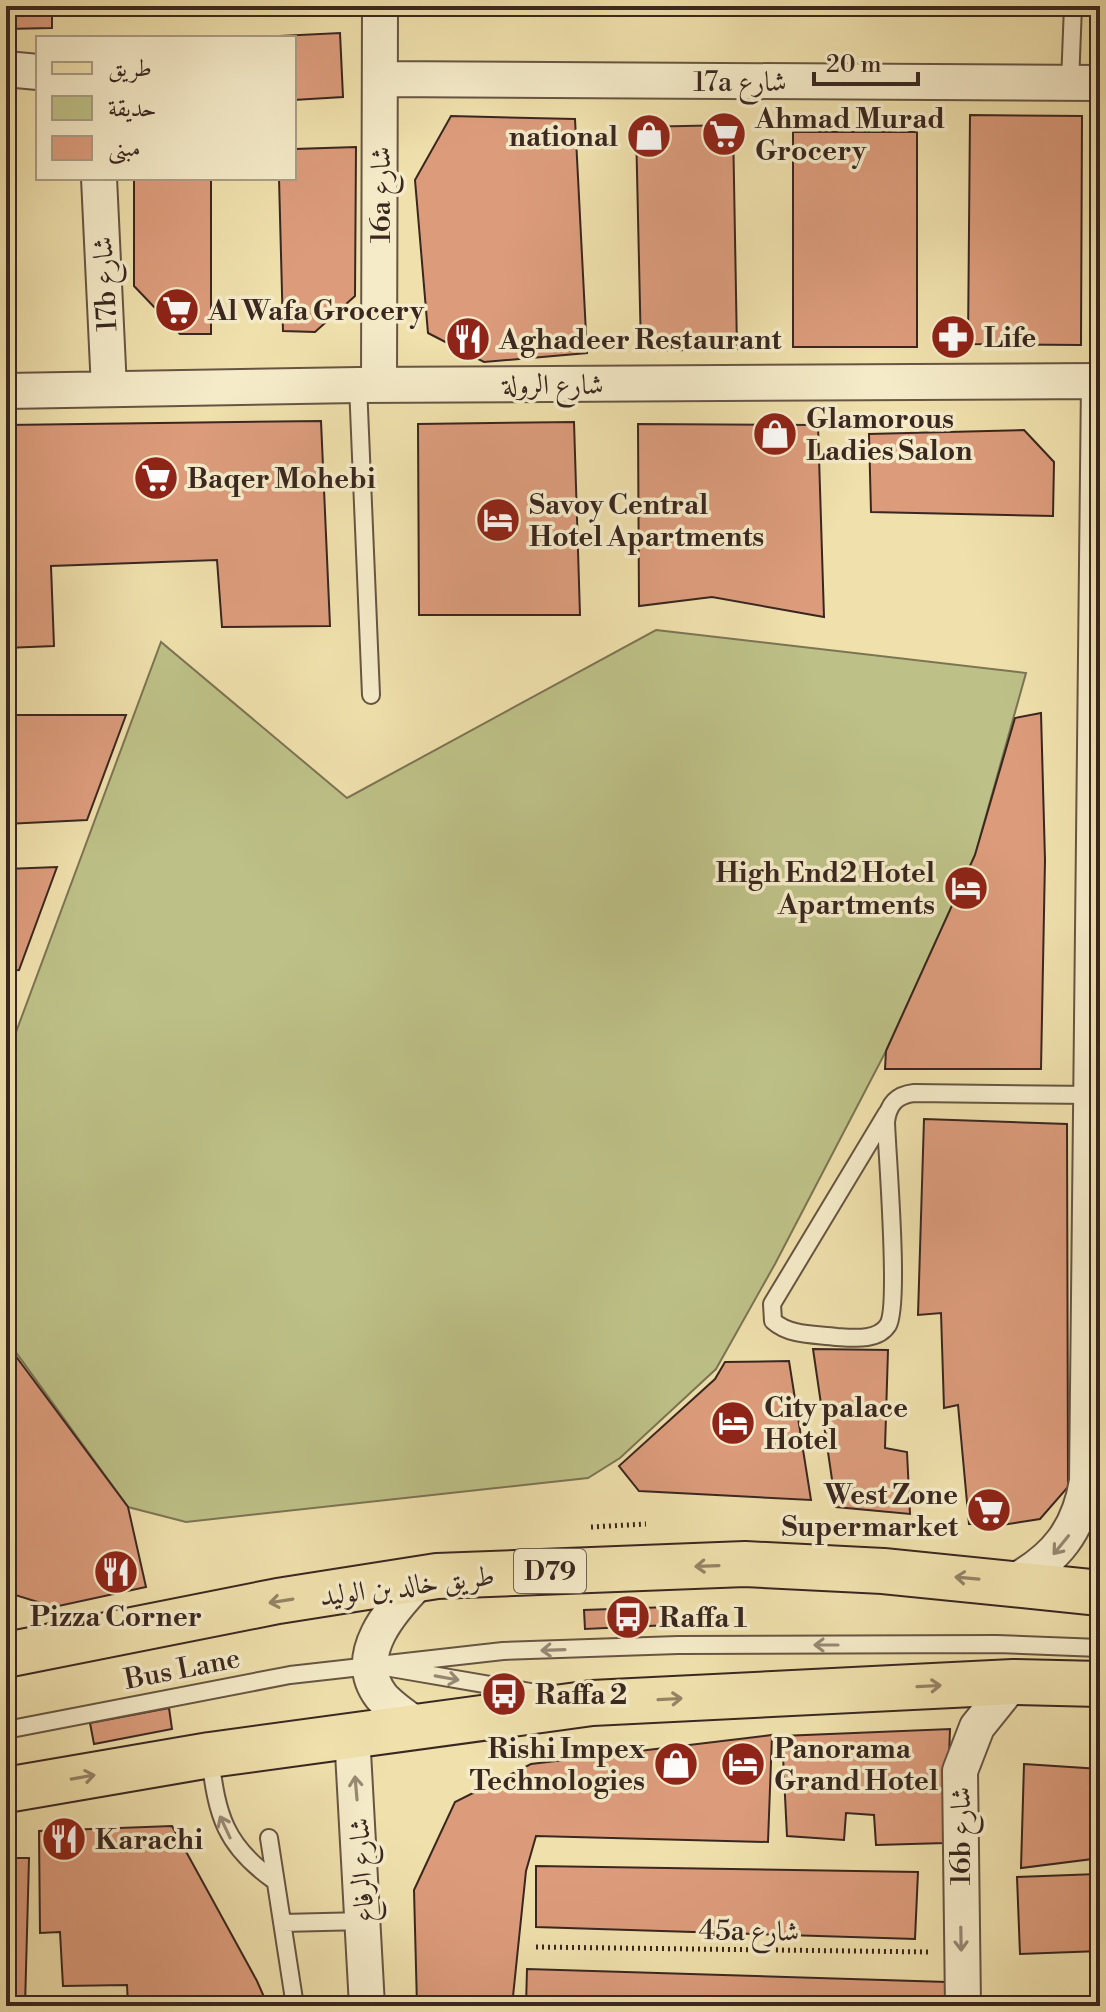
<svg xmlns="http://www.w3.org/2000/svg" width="1106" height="2012" font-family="'Libre Bodoni',Amiri,serif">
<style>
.green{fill:#bdc187;stroke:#7c7454;stroke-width:2}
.building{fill:#dc9c7c;stroke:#3a2720;stroke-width:2}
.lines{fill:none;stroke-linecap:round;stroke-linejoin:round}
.lane-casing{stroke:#675543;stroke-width:20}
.street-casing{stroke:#675543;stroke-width:38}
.primary-casing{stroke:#3a2720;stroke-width:48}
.path{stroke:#3a2720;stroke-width:5;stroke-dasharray:2 4;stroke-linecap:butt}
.lane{stroke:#f5ebc9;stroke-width:16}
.street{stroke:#f5ebc9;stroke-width:34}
.primary{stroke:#efe0ac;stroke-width:44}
.oneway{stroke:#988974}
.oneway2{stroke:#948466}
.labels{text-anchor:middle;stroke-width:7;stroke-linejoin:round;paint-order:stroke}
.shield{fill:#f5ebc9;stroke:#726253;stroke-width:2}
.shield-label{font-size:26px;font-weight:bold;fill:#3a2720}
.street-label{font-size:28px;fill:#3a2720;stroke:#f5ebc9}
.poi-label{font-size:28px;font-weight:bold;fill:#3a2720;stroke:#f5ebc9;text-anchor:start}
</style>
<rect width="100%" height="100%" fill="#efe0ac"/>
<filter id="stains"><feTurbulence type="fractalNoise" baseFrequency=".0025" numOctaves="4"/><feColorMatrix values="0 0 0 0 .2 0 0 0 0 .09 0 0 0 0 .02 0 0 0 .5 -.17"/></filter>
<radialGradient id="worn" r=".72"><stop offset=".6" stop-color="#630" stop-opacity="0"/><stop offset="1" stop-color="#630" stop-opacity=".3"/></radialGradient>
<path class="green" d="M656,630L1026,673L975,855L886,1051L775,1264L716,1369L620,1458L588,1478L186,1522L128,1507L10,1344L6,1317V1059L161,642L347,798Z"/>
<path class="building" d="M6,6H52V28L6,29Z
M340,33L343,97L294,100V38H238Z
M970,115L1082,116L1081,345L968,344Z
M451,116L575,119L587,353L484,362L428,333L415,180Z
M733,125L737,349L641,351L636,127Z
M793,132H917V347H793Z
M356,147L355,296L315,332L283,331L279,178H294V149Z
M134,178H211V334H180L134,286Z
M321,421L330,626L222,627L217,560L51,566L54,646L6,648V425Z
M574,422L580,615H419L418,424Z
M638,424L818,425L824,617L712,597L639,606Z
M1024,430L1054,462L1053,516L871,512L869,434Z
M1041,713L1045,860L1041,1069H885L886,1051L975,855L1015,718Z
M6,715H126L87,820L6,824Z
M57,867L19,970L6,971V869Z
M924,1119L1067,1124L1068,1487L1040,1519L1002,1525L969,1524L958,1405L944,1408L941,1313L918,1315Z
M6,1343L128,1507L146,1587L54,1607L15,1595L6,1576Z
M813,1349L888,1350L885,1448L907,1452L910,1514L836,1507Z
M789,1361L811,1500L639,1491L619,1466L715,1379L725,1362Z
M669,1607V1625L585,1629L584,1610Z
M169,1708L172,1729L94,1744L90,1723Z
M950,1729L946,1843L876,1845L874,1815L846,1813L844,1840L787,1836L782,1736Z
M772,1735L768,1842L536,1836L526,1871L512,2006H417L414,1890L455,1802L531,1764Z
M1024,1764L1100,1769V1858L1021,1868Z
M172,1826L257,1981L268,2006H128L127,1985L63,1986L60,1932L40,1933L39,1831Z
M6,1858H29L25,2006H6Z
M536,1866L918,1872L915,1939L536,1927Z
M1097,1874L1100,1951L1020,1954L1017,1877Z
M527,1969L947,1982L948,2006H526Z"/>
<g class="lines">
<g class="lane-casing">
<path id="lane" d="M1070,83L1073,6
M358,385L371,695
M887,1113L772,1304L773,1321C790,1336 814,1334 837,1337C853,1338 878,1341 888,1325C900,1305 887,1154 886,1122C888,1105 896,1095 914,1093L1094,1095
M391,1668L542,1694
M6,1730L290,1675L503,1651L678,1645L997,1644L1100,1648
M210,1757C217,1816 225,1846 275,1881
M269,1838L295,2006
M282,1923L365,1921"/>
</g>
<g class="street-casing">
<path id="street" d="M6,69L38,72
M380,79L1100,83
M99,178L109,389
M379,385L380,6
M6,391L358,385L1100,381
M1013,1582C1056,1559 1079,1530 1087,1481L1099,381
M415,1724C404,1716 390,1707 381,1696C350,1655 392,1609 419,1581
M352,1734L367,2006
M963,2006L960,1771L977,1727L1013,1682"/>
</g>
<g class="primary-casing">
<path id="primary" d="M6,1655L278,1601L437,1576L745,1564L883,1571L1100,1593
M6,1790L210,1755L592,1703L1013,1682L1100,1684"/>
</g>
<path class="path" d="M591,1527L646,1524
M536,1947L931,1952"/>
<use href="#lane" class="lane"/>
<use href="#street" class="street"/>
<use href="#primary" class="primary"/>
</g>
<defs><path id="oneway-shaft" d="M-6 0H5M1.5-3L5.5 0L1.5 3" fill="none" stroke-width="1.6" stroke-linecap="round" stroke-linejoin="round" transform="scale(2)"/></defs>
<g class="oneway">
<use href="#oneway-shaft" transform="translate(1061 1545) rotate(129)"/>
<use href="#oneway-shaft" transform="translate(826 1645) rotate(180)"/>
<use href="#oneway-shaft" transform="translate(553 1650) rotate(178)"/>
<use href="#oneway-shaft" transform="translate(447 1678) rotate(10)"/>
<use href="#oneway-shaft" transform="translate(356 1788) rotate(-95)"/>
<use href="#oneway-shaft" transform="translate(225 1827) rotate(-115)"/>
<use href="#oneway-shaft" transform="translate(961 1939) rotate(89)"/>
</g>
<g class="oneway2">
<use href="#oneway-shaft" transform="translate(707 1566) rotate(178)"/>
<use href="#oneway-shaft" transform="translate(967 1578) rotate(-175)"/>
<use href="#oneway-shaft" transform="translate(281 1601) rotate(171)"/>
<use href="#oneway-shaft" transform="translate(929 1686) rotate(-3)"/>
<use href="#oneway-shaft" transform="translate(670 1699) rotate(-3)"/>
<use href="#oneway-shaft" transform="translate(83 1777) rotate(-10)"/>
</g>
<defs>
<g id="supermarket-disc" transform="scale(2.3)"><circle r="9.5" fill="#8f2418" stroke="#f5ebc9"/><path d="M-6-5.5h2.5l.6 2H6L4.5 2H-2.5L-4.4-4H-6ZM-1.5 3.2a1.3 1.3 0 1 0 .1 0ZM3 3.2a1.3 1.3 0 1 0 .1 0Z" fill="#fff"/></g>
<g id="shop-disc" transform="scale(2.3)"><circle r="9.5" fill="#8f2418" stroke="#f5ebc9"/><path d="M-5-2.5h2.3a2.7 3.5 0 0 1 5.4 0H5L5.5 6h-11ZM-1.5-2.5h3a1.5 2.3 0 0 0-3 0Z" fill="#fff"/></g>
<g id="pharmacy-disc" transform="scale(2.3)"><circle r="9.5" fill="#8f2418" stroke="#f5ebc9"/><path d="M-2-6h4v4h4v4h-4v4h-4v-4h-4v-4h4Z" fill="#fff"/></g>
<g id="restaurant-disc" transform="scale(2.3)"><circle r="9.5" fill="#8f2418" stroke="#f5ebc9"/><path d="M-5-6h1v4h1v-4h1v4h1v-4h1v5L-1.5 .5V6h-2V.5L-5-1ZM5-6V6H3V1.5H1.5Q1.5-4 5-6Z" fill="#fff"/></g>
<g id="hotel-disc" transform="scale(2.3)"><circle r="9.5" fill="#8f2418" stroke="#f5ebc9"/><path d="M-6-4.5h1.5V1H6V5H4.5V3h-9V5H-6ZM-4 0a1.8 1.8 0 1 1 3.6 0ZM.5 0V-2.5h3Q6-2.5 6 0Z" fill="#fff"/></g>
<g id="bus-disc" transform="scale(2.3)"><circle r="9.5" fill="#8f2418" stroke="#f5ebc9"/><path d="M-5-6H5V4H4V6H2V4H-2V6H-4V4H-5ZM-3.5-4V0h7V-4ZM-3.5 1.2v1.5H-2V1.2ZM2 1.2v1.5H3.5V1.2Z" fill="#fff"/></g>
</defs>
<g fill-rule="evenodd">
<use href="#supermarket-disc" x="724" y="134"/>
<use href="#shop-disc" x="649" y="136"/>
<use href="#supermarket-disc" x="177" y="310"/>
<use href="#pharmacy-disc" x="953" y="337"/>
<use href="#restaurant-disc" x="468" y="339"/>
<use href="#shop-disc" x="775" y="434"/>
<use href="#supermarket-disc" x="156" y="478"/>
<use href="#hotel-disc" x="498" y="520"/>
<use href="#hotel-disc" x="966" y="888"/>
<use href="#hotel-disc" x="733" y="1423"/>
<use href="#supermarket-disc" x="989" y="1510"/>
<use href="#restaurant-disc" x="116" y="1572"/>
<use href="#bus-disc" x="628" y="1617"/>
<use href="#bus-disc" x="504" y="1694"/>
<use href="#shop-disc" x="676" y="1764"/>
<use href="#hotel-disc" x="743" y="1764"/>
<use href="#restaurant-disc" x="64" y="1839"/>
</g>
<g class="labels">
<rect class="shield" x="514" y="1549" width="72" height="44" rx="6"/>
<g class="shield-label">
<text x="550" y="1580">D79</text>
</g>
<g class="street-label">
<text x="740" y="91">17a شارع</text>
<text transform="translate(380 195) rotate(-90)" y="10">16a شارع</text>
<text transform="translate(104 284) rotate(-93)" y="10">17b شارع</text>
<text x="553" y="394">شارع الرولة</text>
<text transform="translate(407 1585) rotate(-7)" y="10">طريق خالد بن الوليد</text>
<text transform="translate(182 1668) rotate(-11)" y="10">Bus Lane</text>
<text transform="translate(960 1836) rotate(-90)" y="10">16b شارع</text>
<text transform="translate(361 1870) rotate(-93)" y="10">شارع الرفاع</text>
<text transform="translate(749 1930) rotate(1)" y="10">45a شارع</text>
</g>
<g class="poi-label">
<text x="755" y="128">Ahmad Murad<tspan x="755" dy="32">Grocery</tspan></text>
<text x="618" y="146" text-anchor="end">national</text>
<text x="208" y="320">Al Wafa Grocery</text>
<text x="984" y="347">Life</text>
<text x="499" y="349">Aghadeer Restaurant</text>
<text x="806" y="428">Glamorous<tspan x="806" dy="32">Ladies Salon</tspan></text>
<text x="187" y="488">Baqer Mohebi</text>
<text x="529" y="514">Savoy Central<tspan x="529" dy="32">Hotel Apartments</tspan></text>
<text x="935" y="882" text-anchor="end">High End2 Hotel<tspan x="935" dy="32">Apartments</tspan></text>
<text x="764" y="1417">City palace<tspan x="764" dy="32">Hotel</tspan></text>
<text x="958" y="1504" text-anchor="end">West Zone<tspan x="958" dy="32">Supermarket</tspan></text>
<text x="116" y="1626" text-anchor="middle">Pizza Corner</text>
<text x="659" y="1627">Raffa 1</text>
<text x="535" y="1704">Raffa 2</text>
<text x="645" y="1758" text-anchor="end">Rishi Impex<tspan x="645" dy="32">Technologies</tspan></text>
<text x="774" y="1758">Panorama<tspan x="774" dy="32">Grand Hotel</tspan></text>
<text x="95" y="1849">Karachi</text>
</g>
</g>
<rect width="1106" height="2012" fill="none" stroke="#efe0ac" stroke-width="32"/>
<rect x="8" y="8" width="1090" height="1996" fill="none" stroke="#3a2720" stroke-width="4"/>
<rect x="16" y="16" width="1074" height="1980" fill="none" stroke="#3a2720" stroke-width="2"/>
<rect x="36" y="36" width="260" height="144" fill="#f5ebc9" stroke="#aa9d85" stroke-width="2"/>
<rect x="52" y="62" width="40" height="12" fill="#efe0ac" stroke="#aa9d85" stroke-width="2"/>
<text x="108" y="76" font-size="24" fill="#3a2720">طريق</text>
<rect x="52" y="96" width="40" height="24" fill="#bdc187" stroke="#aa9d85" stroke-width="2"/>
<text x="108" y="116" font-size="24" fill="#3a2720">حديقة</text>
<rect x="52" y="136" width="40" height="24" fill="#dc9c7c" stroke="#aa9d85" stroke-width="2"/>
<text x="108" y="156" font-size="24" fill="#3a2720">مبنى</text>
<path d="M814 72v12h104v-12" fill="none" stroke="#3a2720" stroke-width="4"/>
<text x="826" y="72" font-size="24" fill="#3a2720" stroke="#f5ebc9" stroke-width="6" paint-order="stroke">20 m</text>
<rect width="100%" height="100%" filter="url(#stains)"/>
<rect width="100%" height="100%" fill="url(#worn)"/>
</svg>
